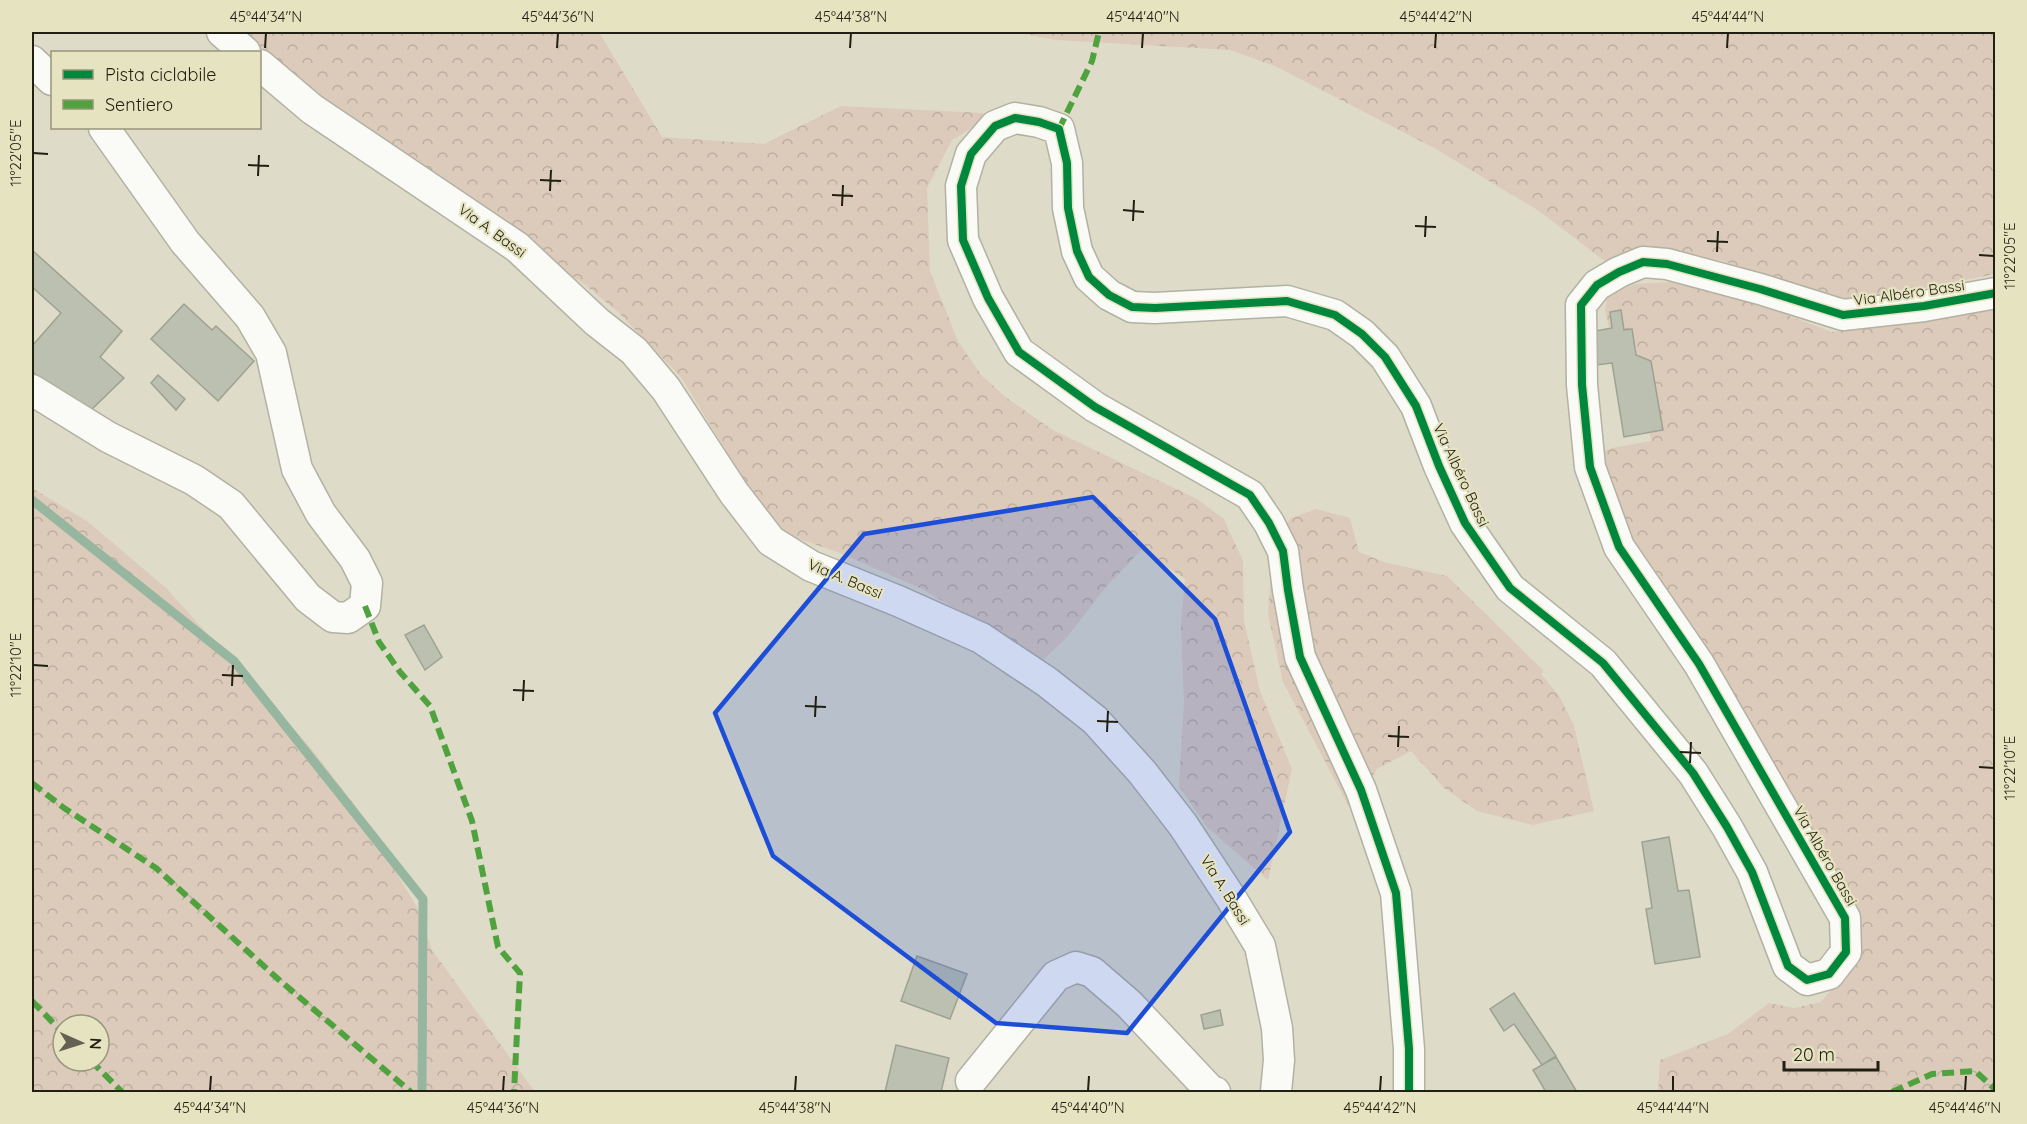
<svg xmlns="http://www.w3.org/2000/svg" width="2027" height="1124" font-family="Quicksand,sans-serif">
<style>
.forest{fill:url(#forest-crowns);fill-rule:evenodd}
.lines{fill:none;stroke-linecap:round;stroke-linejoin:round}
.stream{stroke:#97b69f;stroke-width:9}
.building{fill:#bcc0b0;stroke:#9ea192;stroke-width:1.5}
.minor-casing{stroke:#b3b1a2;stroke-width:33}
.minor{stroke:#fafaf7;stroke-width:30}
.quiet{stroke:#50a23f;stroke-width:6;stroke-dasharray:12 6;stroke-linecap:butt}
.cycleway-casing{stroke:#e6e4c0;stroke-width:11}
.cycleway{stroke:#00873e;stroke-width:8}
.marked{fill:#1d4ed8;fill-opacity:0.2;stroke:#1d4ed8;stroke-width:4.5;stroke-linejoin:round}
.ticks{fill:none;stroke:#201f12;stroke-width:2}
.labels{text-anchor:middle;stroke-width:4.5;stroke-linejoin:round;paint-order:stroke}
.street-label{font-size:15px;fill:#201f12;stroke:#e6e4c0}
.neatline{fill:none;stroke:#201f12;stroke-width:2}
.ticks-label{font-size:15px;text-anchor:middle;fill:#201f12}
</style>
<defs>
<pattern id="forest-crowns" width="20" height="18" patternUnits="userSpaceOnUse" patternTransform="scale(1.5)"><rect width="20" height="18" fill="#dccbba"/><path d="M2 6a3 3 0 1 1 6 0M12 15a3 3 0 1 1 6 0" fill="none" stroke="#bcae9f"/></pattern>
</defs>
<rect width="100%" height="100%" fill="#dedcc8"/>
<path class="forest" d="M229,32H599L662,137L764,144L841,106L983,113L985,120L952,140L927,188L930,271L958,341L981,375L1007,398L1051,429L1197,499L1224,519L1243,561L1244,621L1260,691L1292,769L1268,880L1207,827L1179,786L1184,702L1181,625L1185,579L1141,550L1105,588L1067,637L1043,660L922,589L845,555L783,533L755,498L681,377L618,312L584,284L319,105Z
M1013,32H1995V274L1910,291L1836,301L1723,261L1673,250L1628,254L1606,262L1539,211L1434,148L1275,66L1230,50L1056,40Z
M1671,282L1753,302L1832,332L1915,321L1995,307V1092H1658L1660,1060L1728,1034L1769,1003L1794,1008L1821,1002L1837,983L1842,929L1631,562L1599,453L1612,448L1651,441L1639,373L1612,341L1605,310L1608,294L1635,284Z
M32,488L87,521L166,588L311,748L357,808L417,907L432,950L535,1092H32ZM63,1025H99V1061H63Z
M1316,509L1350,518L1359,552L1384,562L1447,576L1543,670L1542,675L1560,697L1574,726L1594,811L1533,825L1477,811L1444,788L1411,751L1377,769L1361,796L1349,807L1283,682L1268,614L1273,541L1291,518Z"/>
<g class="lines">
<path class="stream" d="M32,500L234,661L423,899L422,1092"/>
</g>
<path class="building" d="M32,250L122,331L100,357L124,378L91,410L32,372V346L61,313L32,287Z
M184,304L212,330L216,326L254,361L218,401L151,339Z
M1621,310L1624,330L1632,329L1636,355L1651,361L1663,430L1624,437L1612,363L1596,365L1590,332L1612,328L1610,312Z
M158,375L185,399L176,410L151,383Z
M424,625L442,657L425,670L405,635Z
M1669,837L1678,891L1689,890L1700,957L1655,964L1646,909L1652,908L1642,842Z
M917,956L967,974L950,1019L901,1001Z
M1514,993L1556,1056L1542,1065L1514,1024L1504,1031L1490,1009Z
M1220,1010L1223,1025L1204,1029L1201,1015Z
M896,1045L949,1058L941,1092H885Z
M1556,1057L1577,1092H1546L1533,1070Z"/>
<g class="lines">
<g class="minor-casing">
<path id="minor" d="M222,32L245,52
M32,61L52,80
M260,65L312,109L517,247L597,322L634,351L666,389L734,493L771,541L811,566L898,601L981,638L1047,682L1095,720L1142,772L1183,825L1231,898L1260,946L1277,1028L1279,1060L1276,1092
M32,390L108,437L194,480L231,505L308,598L333,617L348,618L365,606L367,583L355,559L321,514L297,469L271,353L250,317L185,242L104,128
M971,1081L1056,976L1076,967L1092,972L1129,1004L1210,1090L1215,1092
M1409,1092V1049L1396,893L1361,790L1300,657L1288,590L1283,551L1269,523L1250,495L1095,407L1019,352L988,298L963,240L961,186L971,154L995,126L1015,118L1039,122L1059,129L1067,163L1068,208L1077,251L1089,277L1109,295L1132,307L1155,308L1287,301L1335,315L1362,334L1385,357L1416,406L1439,466L1465,523L1510,588L1603,663L1693,773L1727,827L1752,872L1788,966L1807,980L1829,974L1846,952L1845,918L1699,664L1619,547L1590,467L1582,385L1581,305L1597,285L1619,272L1643,262L1667,264L1760,289L1843,315L1924,306L1996,293"/>
</g>
<use href="#minor" class="minor"/>
<path class="quiet" d="M1059,129L1092,61L1099,32
M365,606L379,642L400,672L430,706L472,821L498,947L520,973L514,1092
M32,783L64,808L156,868L278,979L411,1092
M32,1001L63,1033
M91,1061L122,1092
M1892,1092L1932,1074L1975,1071L1996,1090"/>
<g class="cycleway-casing">
<path id="cycleway" d="M1409,1092V1049L1396,893L1361,790L1300,657L1288,590L1283,551L1269,523L1250,495L1095,407L1019,352L988,298L963,240L961,186L971,154L995,126L1015,118L1039,122L1059,129L1067,163L1068,208L1077,251L1089,277L1109,295L1132,307L1155,308L1287,301L1335,315L1362,334L1385,357L1416,406L1439,466L1465,523L1510,588L1603,663L1693,773L1727,827L1752,872L1788,966L1807,980L1829,974L1846,952L1845,918L1699,664L1619,547L1590,467L1582,385L1581,305L1597,285L1619,272L1643,262L1667,264L1760,289L1843,315L1924,306L1996,293"/>
</g>
<use href="#cycleway" class="cycleway"/>
</g>
<path class="marked" d="M1093,497L1215,619L1290,832L1127,1033L996,1023L773,856L715,713L864,534Z"/>
<path class="ticks" d="M265,48L266,33M557,48L558,33M850,48L851,33M1142,48L1143,33M1435,48L1436,33M1727,48L1728,33M33,153L48,154M248,165L269,166M258,176L259,155M540,180L561,181M550,191L551,170M832,195L853,196M842,206L843,185M1123,210L1144,212M1133,221L1134,200M1415,226L1436,227M1425,237L1426,216M1707,241L1728,242M1717,252L1718,231M1979,255L1994,256M33,665L48,666M222,675L243,676M232,686L233,665M513,690L534,691M523,701L524,680M805,706L826,707M815,717L816,696M1097,721L1118,722M1107,732L1108,711M1388,736L1409,737M1398,747L1399,726M1680,752L1701,753M1690,763L1691,742M1979,767L1994,768M210,1091L211,1076M503,1091L504,1076M795,1091L796,1076M1088,1091L1089,1076M1380,1091L1381,1076M1673,1091V1076M1965,1091L1966,1076"/>
<g class="labels">
<g class="street-label">
<text transform="translate(492 231) rotate(36)" y="5">Via A. Bassi</text>
<text transform="translate(1909 293) rotate(-8)" y="5">Via Albéro Bassi</text>
<text transform="translate(1461 475) rotate(65)" y="5">Via Albéro Bassi</text>
<text transform="translate(845 579) rotate(23)" y="5">Via A. Bassi</text>
<text transform="translate(1825 856) rotate(60)" y="5">Via Albéro Bassi</text>
<text transform="translate(1225 890) rotate(58)" y="5">Via A. Bassi</text>
</g>
</g>
<rect width="2027" height="1124" fill="none" stroke="#e6e4c0" stroke-width="66"/>
<rect x="51" y="51" width="210" height="78" fill="#e6e4c0" stroke="#97957a" stroke-width="1.5"/>
<rect x="63" y="70" width="30" height="9" fill="#00873e" stroke="#97957a" stroke-width="1.5"/>
<text x="105" y="81" font-size="18" fill="#201f12">Pista ciclabile</text>
<rect x="63" y="100" width="30" height="9" fill="#50a23f" stroke="#97957a" stroke-width="1.5"/>
<text x="105" y="111" font-size="18" fill="#201f12">Sentiero</text>
<g transform="translate(81 1043) rotate(93)"><circle r="28" fill="#e6e4c0" stroke="#97957a" stroke-width="1.5"/>
<path d="M0-4.5L10 22L0 15L-10 22Z" fill="#626152"/>
<text y="-9" font-size="16" font-weight="bold" text-anchor="middle" fill="#201f12">N</text>
</g>
<path d="M1784 1061v9h94v-9" fill="none" stroke="#201f12" stroke-width="3"/>
<text x="1793" y="1061" font-size="18" fill="#201f12" stroke="#e6e4c0" stroke-width="4.5" paint-order="stroke">20 m</text>
<rect x="33" y="33" width="1961" height="1058" class="neatline"/>
<g class="ticks-label">
<text x="266" y="22">45°44'34"N</text>
<text x="558" y="22">45°44'36"N</text>
<text x="851" y="22">45°44'38"N</text>
<text x="1143" y="22">45°44'40"N</text>
<text x="1436" y="22">45°44'42"N</text>
<text x="1728" y="22">45°44'44"N</text>
<text transform="translate(16 153) rotate(-90)" y="5">11°22'05"E</text>
<text transform="translate(2010 256) rotate(-90)" y="5">11°22'05"E</text>
<text transform="translate(16 665) rotate(-90)" y="5">11°22'10"E</text>
<text transform="translate(2010 768) rotate(-90)" y="5">11°22'10"E</text>
<text x="210" y="1113">45°44'34"N</text>
<text x="503" y="1113">45°44'36"N</text>
<text x="795" y="1113">45°44'38"N</text>
<text x="1088" y="1113">45°44'40"N</text>
<text x="1380" y="1113">45°44'42"N</text>
<text x="1673" y="1113">45°44'44"N</text>
<text x="1965" y="1113">45°44'46"N</text>
</g>
</svg>
